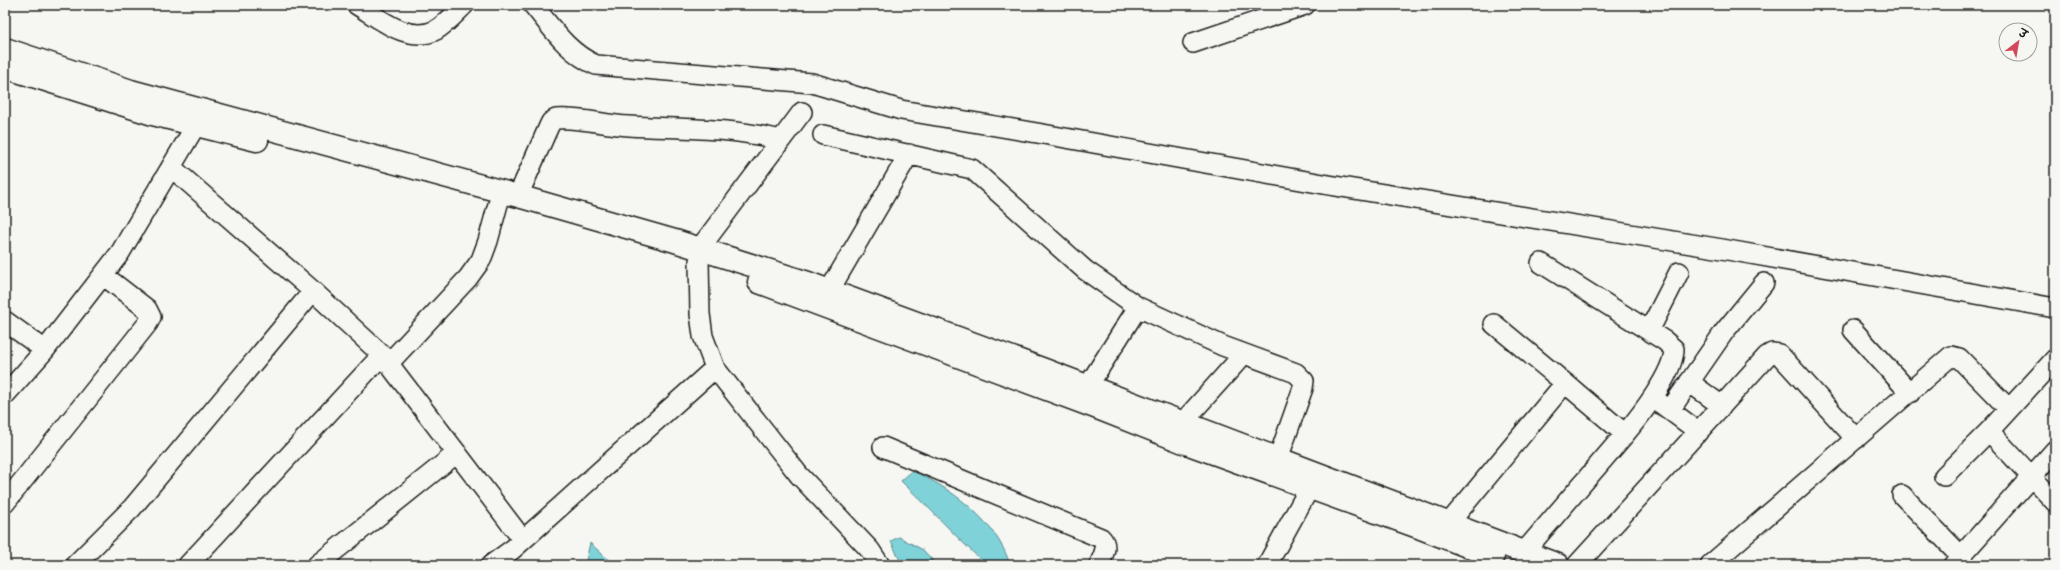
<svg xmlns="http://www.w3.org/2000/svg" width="2060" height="570" font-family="'Comic Neue','Playpen Sans Deva',sans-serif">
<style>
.water{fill:#80d2d9;stroke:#58898d}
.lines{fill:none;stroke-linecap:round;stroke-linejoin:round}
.minor-casing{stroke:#1c1c1c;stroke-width:22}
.primary-casing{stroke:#1c1c1c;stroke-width:25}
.minor{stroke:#f6f6f2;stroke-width:19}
.primary{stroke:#f6f6f2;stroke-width:22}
</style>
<rect width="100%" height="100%" fill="#f6f6f2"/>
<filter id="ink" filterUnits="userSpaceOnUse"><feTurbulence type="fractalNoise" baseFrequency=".025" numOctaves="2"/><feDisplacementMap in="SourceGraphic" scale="8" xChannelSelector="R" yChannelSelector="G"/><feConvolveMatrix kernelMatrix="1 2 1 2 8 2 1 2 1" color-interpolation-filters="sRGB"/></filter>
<g filter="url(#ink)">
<path class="water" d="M912,471C951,487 998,523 1010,565H981L982,561C954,535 929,507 901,481Z
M899,537L923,550L937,565H902L891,541Z
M590,543L614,565H585Z"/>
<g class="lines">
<g class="minor-casing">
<path id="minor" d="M357,5C380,19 409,44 436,30C446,24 456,13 464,5
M533,5C552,28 568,53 596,65L812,83L901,110L1043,134L1329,185L1722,249L2055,308
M1193,43L1305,5
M823,135L972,169L1085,270L1138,307
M171,167L313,291L382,355L523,540
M518,196L549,126L551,122L556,119C579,117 605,125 629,126C680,129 731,127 780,140
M700,248L802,112
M699,261L700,314L703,336L715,368
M1541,263L1665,341L1674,349C1674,373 1640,416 1625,434
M829,291L909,154
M5,321L45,350
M1494,324L1565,383
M1853,330L1910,393
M1649,331L1679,272
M388,364L468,278L481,260L488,241L498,204
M1689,382L1722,406
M1088,386L1138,307L1223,346L1296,373L1304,381L1303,388L1273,473
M5,395L45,350L120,253L196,125
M1660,403L1699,432
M1670,410L1724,332L1764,283
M1183,422L1244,354
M1989,431L2055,502
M883,447L1101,538C1109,546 1103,556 1099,565
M1944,476L1989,431L2055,359
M1902,495L1961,556
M5,503L148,323L151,317L147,309L103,275
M1449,523L1565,383L1625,434L1524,552
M75,565L132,508L313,291
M188,565L382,355
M317,565L457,453
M491,565L513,549L715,368L799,475L870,550L880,565
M1267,565L1310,487
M1577,565L1767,356L1772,353L1779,354L1856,439
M1710,565L1951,356L1959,358L2009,409
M1953,565L2055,450"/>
</g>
<g class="primary-casing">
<path id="primary" d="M5,49L131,91L518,196L675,241L808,283L1042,369L1558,565
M5,67L153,114L257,140
M759,282L1095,407L1186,443L1421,528L1493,556"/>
</g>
<use href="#minor" class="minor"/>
<use href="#primary" class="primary"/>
</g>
</g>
<rect width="2060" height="570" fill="none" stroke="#f6f6f2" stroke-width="20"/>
<rect x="10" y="10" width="2040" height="550" fill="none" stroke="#1c1c1c" stroke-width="1.5" filter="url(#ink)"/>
<g transform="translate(2018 42) rotate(31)"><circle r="19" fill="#f6f6f2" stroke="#9f9f9c"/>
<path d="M0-3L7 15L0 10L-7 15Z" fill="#d1495b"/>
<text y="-6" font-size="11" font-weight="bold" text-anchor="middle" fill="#1c1c1c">उ</text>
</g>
</svg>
